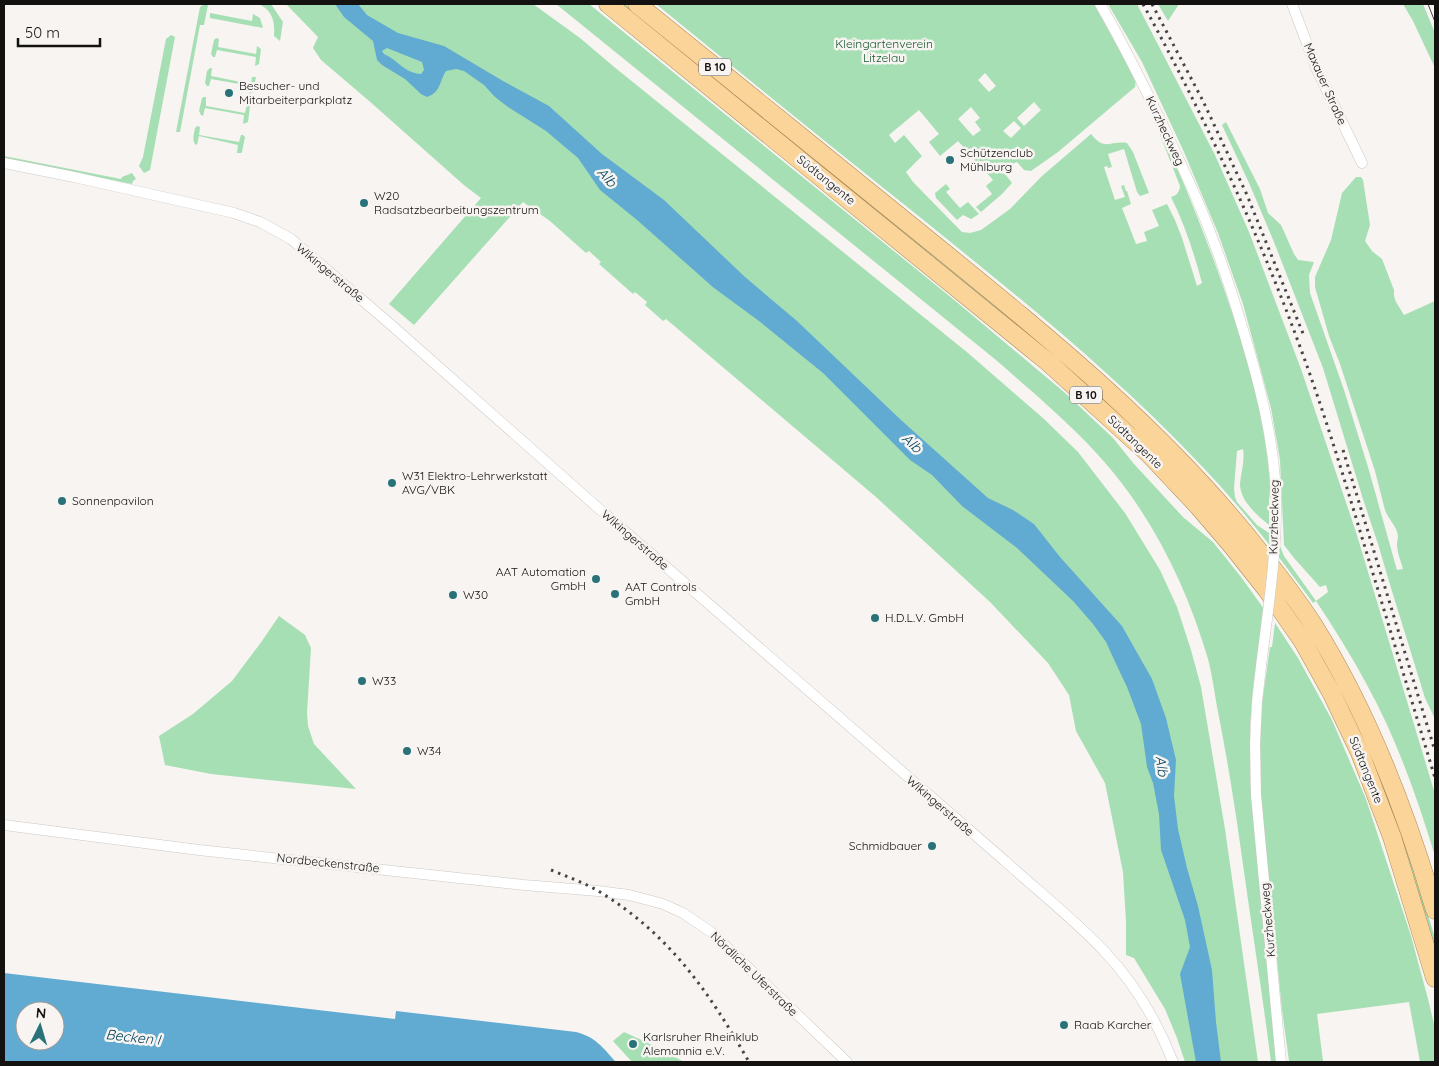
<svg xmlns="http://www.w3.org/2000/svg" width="1439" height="1066" font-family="Quicksand,sans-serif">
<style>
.green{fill:#a7dfb4;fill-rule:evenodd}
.water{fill:#61abd2;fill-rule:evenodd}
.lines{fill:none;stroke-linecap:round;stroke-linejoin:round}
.minor-casing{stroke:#ccc9c5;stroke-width:11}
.trunk-casing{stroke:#a98a5a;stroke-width:19}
.minor{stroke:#fff;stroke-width:10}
.trunk{stroke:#fbd49a;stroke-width:18}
.tram{stroke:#474544;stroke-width:1}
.rail{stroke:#474544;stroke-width:3;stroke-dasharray:2.5 5;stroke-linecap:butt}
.minor-bridge-casing{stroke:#ccc9c5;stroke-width:11;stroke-linecap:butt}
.minor-bridge{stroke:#fff;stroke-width:10}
.poi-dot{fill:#297279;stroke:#f7f4f1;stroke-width:2}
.labels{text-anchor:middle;stroke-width:5;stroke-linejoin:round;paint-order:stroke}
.shield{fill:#f7f4f1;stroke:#575654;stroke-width:1}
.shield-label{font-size:11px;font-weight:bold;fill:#131211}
.park-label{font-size:12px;fill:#155b30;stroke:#f7f4f1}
.street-label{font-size:12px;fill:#131211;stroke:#f7f4f1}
.poi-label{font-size:12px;fill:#131211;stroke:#f7f4f1;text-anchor:start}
.water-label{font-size:14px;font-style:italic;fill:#05455f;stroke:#f7f4f1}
</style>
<rect width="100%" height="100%" fill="#f7f4f1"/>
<path class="green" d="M259,4H271L283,22L280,41L274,36C275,22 273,11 259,4Z
M286,4H533L580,38L613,66L968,353L1044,419L1078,452L1125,513L1160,570L1177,607L1191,650L1201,687L1225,829L1258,1062H1185L1177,1038L1165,1009L1134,958L1126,955V922L1123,872L1105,783L1076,731L1069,695L1048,663L990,602L876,497L666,319L663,321L645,305L647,302L635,292L633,294L599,264L601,262L589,251L586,253L550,221L523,202L414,325L389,304L481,198L465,186L368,100L321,60L313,48L318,37Z
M556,4H589L953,299L1064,392L1113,438L1134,464L1183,517L1213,542L1241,577L1264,609L1253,688L1250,727V780L1276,1062H1271C1263,999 1253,935 1244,872C1237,820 1229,768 1219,717C1215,698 1213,678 1208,659C1192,604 1168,550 1136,503C1099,447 1046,404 996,360Z
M619,4H625L1042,343C1106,399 1170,457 1226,523C1238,537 1249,552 1261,567C1285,598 1308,629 1328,664C1377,749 1407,844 1435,938V952L1365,748L1197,494Z
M656,4H1094L1136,80L1135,87L1058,152L1031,171L1024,170L1017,162L1012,164L1007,169L981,161L977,163L958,141L940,156L929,142L939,134L919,110L889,135L895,143L904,135L922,156L906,172L913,182L957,227L962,232L970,233L981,230L1010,209L1042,176L1091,134C1105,152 1110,140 1127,143L1133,152L1149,193L1140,196L1137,192L1124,149L1108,154L1112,167L1108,168L1107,166L1104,167L1115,200L1125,197L1121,186L1124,185L1126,191H1127L1131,204L1122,208L1136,244L1147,241L1144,232L1159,226L1152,210L1167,204L1175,220L1182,238L1197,286L1202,283C1194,253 1185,225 1171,197C1177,195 1179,193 1180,186L1160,135L1156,120C1181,175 1204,231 1224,289C1248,357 1267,423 1271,496L1269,497V525C1257,515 1240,501 1240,484C1241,472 1245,461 1243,449L1237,451L1234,488L1235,497L1237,502L1257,525L1275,537L1278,541L1284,556L1316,601L1328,592L1326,585L1320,587L1294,558L1284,545L1280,460L1271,408L1243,304L1218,233L1184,152L1142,62L1108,4H1137L1215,155L1249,232L1301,369L1356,532L1435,794V856C1417,797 1396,737 1366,683C1351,655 1334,628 1316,601L1313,603C1276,552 1238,503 1194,458C1110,370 1015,294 921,218C832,147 744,76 656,4ZM985,73L996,86L989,92L978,80ZM1034,102L1041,110L1024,126L1017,118ZM971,107L980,118L975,122L981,130L973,136L958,119ZM1014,121L1021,128L1011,138L1003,131Z
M1158,4H1179L1168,21Z
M1403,4H1423L1435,33V68L1413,21Z
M203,5H208L204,25H200L180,132H176L200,7Z
M210,13L252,21L253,14L260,18L263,28L210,18Z
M171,35L175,37L150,170L144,173L139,166L143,157L166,39Z
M216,38L219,39L218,47L256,54L257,46L261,49L259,64L255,66L256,57L217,50L215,57H213L211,54L214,40Z
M210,68H212L211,76L251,84L252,77H256L253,92L249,94L250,86L211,79L209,86H207L205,83L207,71Z
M204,97H206V106L245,113L247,105L250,106L248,122L243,124L244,115L205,108L203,116L201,115L199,111L202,98Z
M1226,122L1260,189L1268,213L1281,225L1294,254L1298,260L1314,262L1309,275L1310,293L1344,390L1368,467L1397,570L1403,569C1401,561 1397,553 1397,544C1397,544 1398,537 1398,536C1397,526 1388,519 1385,510L1375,471L1340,364L1329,336L1315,287V277L1331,240L1342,193L1356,177H1361L1363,180L1370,225L1365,241L1372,251L1382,259L1394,290V296L1396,302L1404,315L1435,301V719L1425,698L1391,588L1378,544L1363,499L1323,368L1274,242L1249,183L1222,125Z
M197,126L200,127L199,135L239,142L241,135H243L245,137L242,152L241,153H237L238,145L199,136L197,145L195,144C192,140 194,133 195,128Z
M4,156L121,179L122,177L132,173L136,179L133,181L132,184L4,159Z
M981,166L1005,174L1012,183L1002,194L981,212L976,207L992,194L986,186L993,180Z
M946,184L950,189L946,192L960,208L968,202L979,214L971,219L963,215L957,220L936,198L935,193Z
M279,616L305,635L311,648L307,713L308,726L314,744L356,789L211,774L165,765L159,736L193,714L232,681L262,641Z
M1275,623L1298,658L1332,720L1366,799L1411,936L1428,999L1435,1028V1062H1420L1409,1002L1317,1014L1323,1061L1313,1062L1289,1061L1282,1010L1261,798L1260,746L1262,703L1270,647H1272Z
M624,1032L659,1048L684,1062H632L613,1041Z"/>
<path class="water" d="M335,4H358L367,15L398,33L444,46L503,81L549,106L602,154L664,200L745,277L797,321L901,420L988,498L1013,510L1034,524L1060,557L1122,626L1152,679L1166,718L1176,760L1174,796L1178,829L1187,868L1198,906L1212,970L1216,1022L1221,1062H1196L1180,974L1190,947L1185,920L1161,850L1159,814L1153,783L1147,767L1141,724L1127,687L1117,666L1106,642L1093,624L1073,601L1017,548L962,506L932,475L910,460L823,373L759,321L714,288L637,220L600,190L578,158L546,131L508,107L495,97L484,85L464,71L456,69L446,71C439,82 441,92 427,97L421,94L405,79L382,65L377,60L373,41L344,17ZM387,48L422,62L424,70L421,74C404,73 398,60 384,54L382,51Z
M4,973L395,1019L396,1011L576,1032C596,1037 603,1048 616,1062H4ZM25,1011H55V1041H25Z"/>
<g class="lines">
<g class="minor-casing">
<path id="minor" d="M1100,4C1124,45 1145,88 1166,132C1181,165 1198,198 1210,232C1223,265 1234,299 1244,333C1260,386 1274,440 1276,496
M1292,4L1317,70L1362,163
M4,163L74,177L234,213L260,222L291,239L389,323L597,507L1005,861C1038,891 1074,919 1105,952C1135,984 1157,1021 1173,1062
M1261,666L1257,702L1255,744L1256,795L1281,1062
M4,825L199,850L524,885L598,891L629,895L652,901L663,904L683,913L711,932L847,1062"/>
</g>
<g class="trunk-casing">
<path id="trunk" d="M608,4L1049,363L1149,454L1198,506L1233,547L1267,590L1302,640L1332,694L1360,753L1392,837L1435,978
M637,4C737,85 836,165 936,246C1053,341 1170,436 1263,556C1281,579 1299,602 1314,626C1369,714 1406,811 1435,910"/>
</g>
<use href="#minor" class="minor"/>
<use href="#trunk" class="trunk"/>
<path class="tram" d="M1428,4L1435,22"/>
<path class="rail" d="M1143,4C1203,114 1256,227 1299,344C1322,406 1341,468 1360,531C1385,613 1410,695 1435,778
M1152,4L1203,101L1247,195L1304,336
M1343,450L1435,751
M551,870C568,877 585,883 600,892C670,935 709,992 749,1062"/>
<g class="minor-bridge-casing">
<path id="minor-bridge" d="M1261,666C1268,610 1277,553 1276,496"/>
</g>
<use href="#minor-bridge" class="minor-bridge"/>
</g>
<g class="poi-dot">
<circle cx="229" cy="93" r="5"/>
<circle cx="950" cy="160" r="5"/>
<circle cx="364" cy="203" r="5"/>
<circle cx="392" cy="483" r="5"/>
<circle cx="62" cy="501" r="5"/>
<circle cx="596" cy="579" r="5"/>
<circle cx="615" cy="594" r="5"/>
<circle cx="453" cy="595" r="5"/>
<circle cx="875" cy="618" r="5"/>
<circle cx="362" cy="681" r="5"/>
<circle cx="407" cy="751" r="5"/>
<circle cx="932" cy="846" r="5"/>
<circle cx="1064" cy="1025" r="5"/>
<circle cx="633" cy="1044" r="5"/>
</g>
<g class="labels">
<g class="shield">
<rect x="699" y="58.5" width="32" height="17" rx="4"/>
<rect x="1070" y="386.5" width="32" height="17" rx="4"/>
</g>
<g class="shield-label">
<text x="715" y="71">B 10</text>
<text x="1086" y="399">B 10</text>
</g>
<g class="park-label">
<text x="884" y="48">Kleingartenverein<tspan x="884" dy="14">Litzelau</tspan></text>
</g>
<g class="street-label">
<text transform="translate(1325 84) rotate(66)" y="4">Maxauer Straße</text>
<text transform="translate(1165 131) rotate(65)" y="4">Kurzheckweg</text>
<text transform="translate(826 180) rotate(39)" y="4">Südtangente</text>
<text transform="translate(330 273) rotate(40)" y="4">Wikingerstraße</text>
<text transform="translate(1135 442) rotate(44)" y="4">Südtangente</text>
<text transform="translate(1274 517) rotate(-89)" y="4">Kurzheckweg</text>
<text transform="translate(635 540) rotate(41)" y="4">Wikingerstraße</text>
<text transform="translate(1366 770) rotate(68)" y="4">Südtangente</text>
<text transform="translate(940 806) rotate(41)" y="4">Wikingerstraße</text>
<text transform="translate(328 863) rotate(6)" y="4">Nordbeckenstraße</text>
<text transform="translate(1268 920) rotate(-95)" y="4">Kurzheckweg</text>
<text transform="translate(754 974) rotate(44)" y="4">Nördliche Uferstraße</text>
</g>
<g class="poi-label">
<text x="239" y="90">Besucher- und<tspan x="239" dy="14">Mitarbeiterparkplatz</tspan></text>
<text x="960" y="157">Schützenclub<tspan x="960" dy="14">Mühlburg</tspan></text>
<text x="374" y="200">W20<tspan x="374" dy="14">Radsatzbearbeitungszentrum</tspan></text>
<text x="402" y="480">W31 Elektro-Lehrwerkstatt<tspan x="402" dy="14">AVG/VBK</tspan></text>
<text x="72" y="505">Sonnenpavilon</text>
<text x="586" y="576" text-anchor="end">AAT Automation<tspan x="586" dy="14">GmbH</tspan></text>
<text x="625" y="591">AAT Controls<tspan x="625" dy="14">GmbH</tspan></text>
<text x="463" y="599">W30</text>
<text x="885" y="622">H.D.L.V. GmbH</text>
<text x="372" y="685">W33</text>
<text x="417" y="755">W34</text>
<text x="922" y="850" text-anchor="end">Schmidbauer</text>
<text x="1074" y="1029">Raab Karcher</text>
<text x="643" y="1041">Karlsruher Rheinklub<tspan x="643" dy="14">Alemannia e.V.</tspan></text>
</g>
<g class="water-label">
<text transform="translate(607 177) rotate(48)" y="5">Alb</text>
<text transform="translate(912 443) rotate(43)" y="5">Alb</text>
<text transform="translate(1162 766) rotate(82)" y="5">Alb</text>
<text transform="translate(133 1037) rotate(6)" y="5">Becken I</text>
</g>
</g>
<rect width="1439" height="1066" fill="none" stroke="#131211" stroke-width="10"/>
<g transform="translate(40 1026) rotate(5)"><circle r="24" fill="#f7f4f1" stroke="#9c9a97"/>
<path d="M0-4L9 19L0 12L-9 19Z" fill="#297279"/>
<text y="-8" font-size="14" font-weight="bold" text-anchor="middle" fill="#131211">N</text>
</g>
<path d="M18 38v8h82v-8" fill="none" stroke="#131211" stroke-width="2.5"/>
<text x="25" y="38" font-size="15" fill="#131211" stroke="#f7f4f1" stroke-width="4" paint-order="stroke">50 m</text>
</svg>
